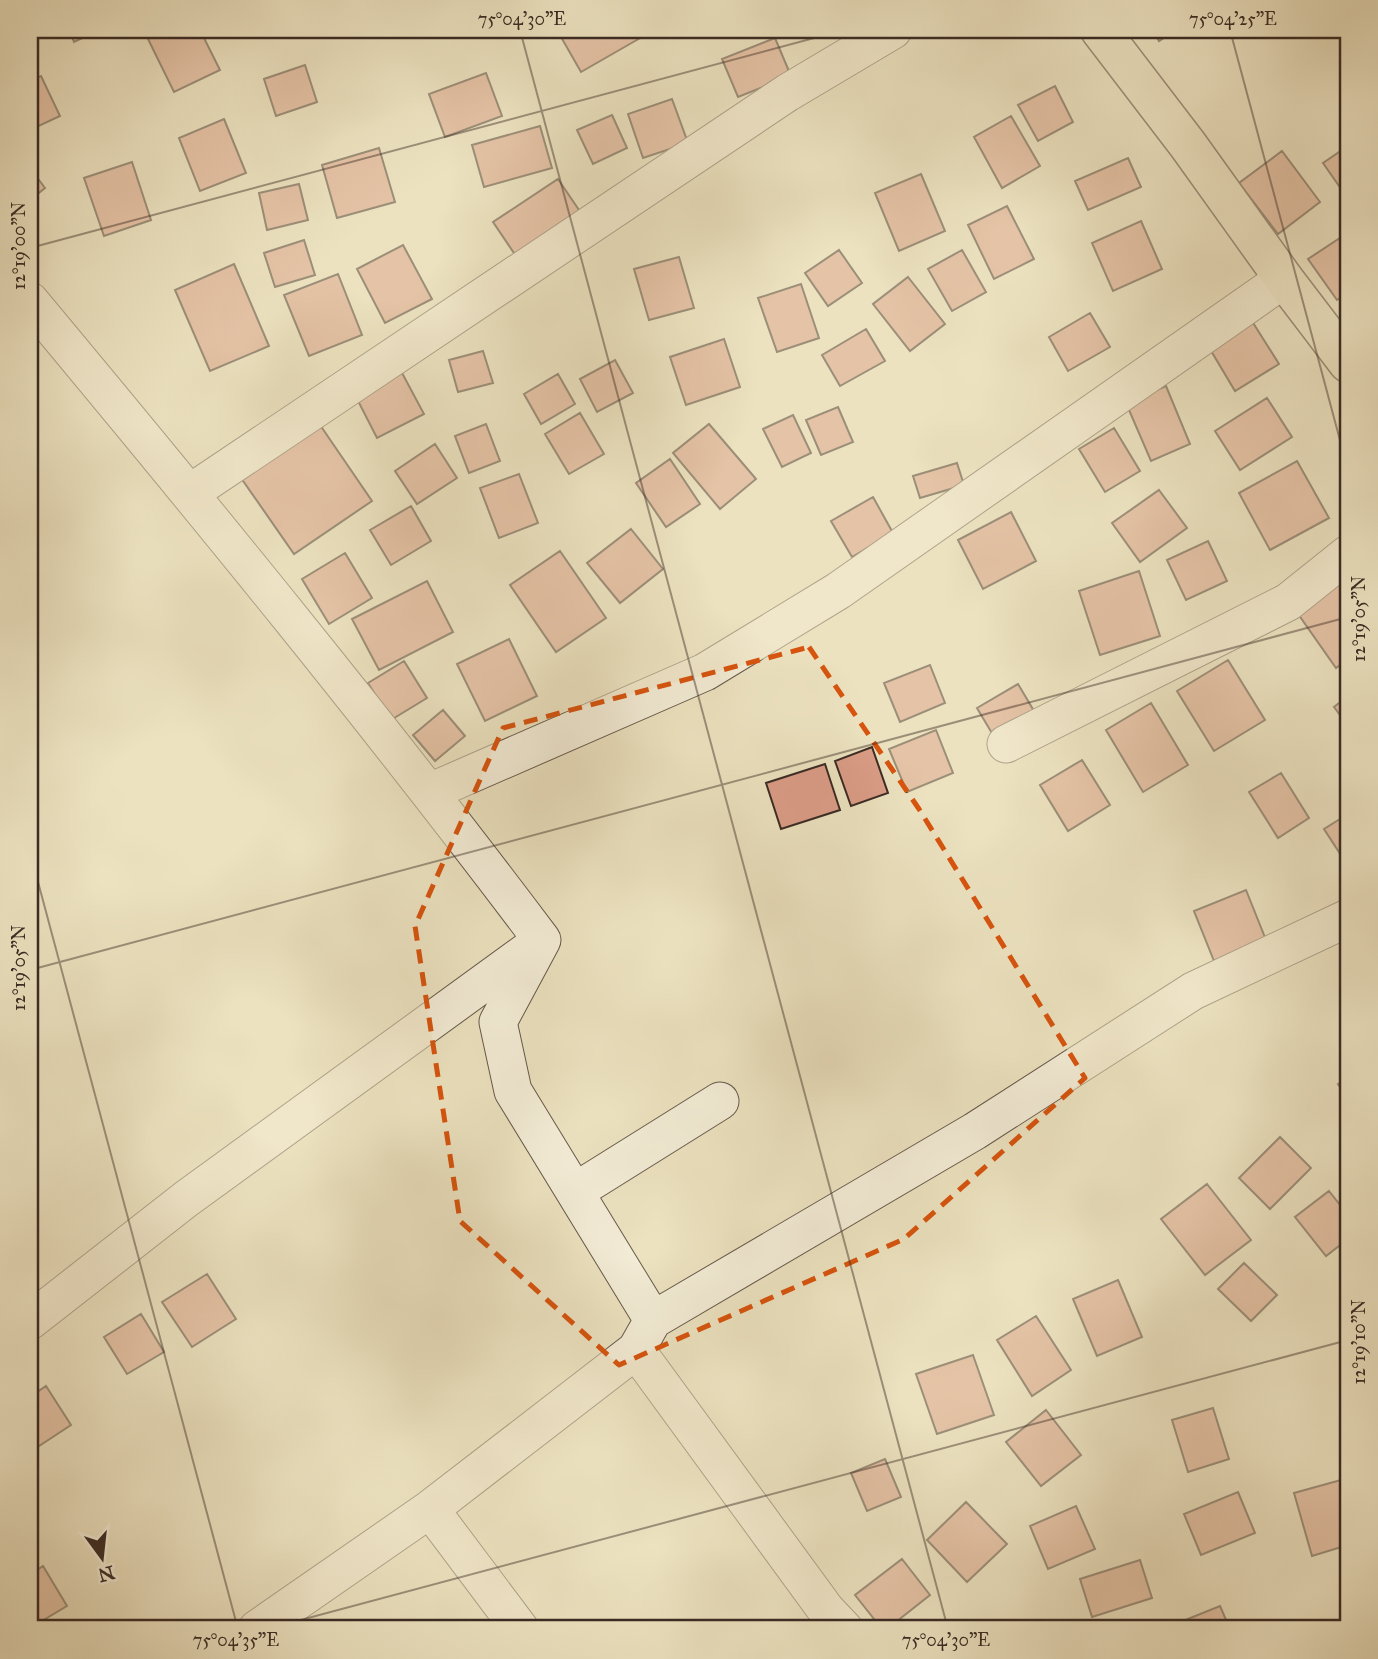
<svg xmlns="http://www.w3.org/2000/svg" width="1378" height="1659" font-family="'IM FELL Great Primer',serif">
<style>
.building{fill:#db9d87;stroke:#3a2b24;stroke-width:2}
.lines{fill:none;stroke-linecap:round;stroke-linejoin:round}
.minor-casing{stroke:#66594b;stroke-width:39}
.major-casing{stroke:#3a2b24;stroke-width:41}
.minor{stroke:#f3ecd6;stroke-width:37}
.major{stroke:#ece2c0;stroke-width:38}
.marked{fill:none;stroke:#d7540e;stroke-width:5;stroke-dasharray:14 9;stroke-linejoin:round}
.ticks{fill:none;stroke:#3a2b24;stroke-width:2;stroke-opacity:0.45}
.neatline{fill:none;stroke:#3a2b24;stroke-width:2.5}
.ticks-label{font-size:18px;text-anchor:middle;fill:#3a2b24}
</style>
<rect width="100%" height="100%" fill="#ece2c0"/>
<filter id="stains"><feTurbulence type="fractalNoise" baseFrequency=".00286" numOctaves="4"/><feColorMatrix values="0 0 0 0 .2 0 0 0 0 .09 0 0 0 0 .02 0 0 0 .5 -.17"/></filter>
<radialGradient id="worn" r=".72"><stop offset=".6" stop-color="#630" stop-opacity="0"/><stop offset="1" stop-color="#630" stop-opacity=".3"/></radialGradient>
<path class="building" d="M69,30H100L74,42Z
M167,30H200L220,70L174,92L148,39Z
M557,30H638L642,37L581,72Z
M1152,30H1176L1159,41Z
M775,38L791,76L738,97L722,59Z
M305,65L317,102L276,116L264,79Z
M486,73L502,116L445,137L429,94Z
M41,76L60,116L30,130V81Z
M1055,86L1073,122L1038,141L1018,105Z
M672,99L688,143L643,158L628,114Z
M612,115L627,148L593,164L577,130Z
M1011,116L1040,166L1002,188L974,137Z
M224,119L246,173L200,191L179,138Z
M540,126L552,168L484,187L472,145Z
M1348,146V194L1346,196L1323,163Z
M379,148L395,202L337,218L322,165Z
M1282,151L1320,202L1278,234L1239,183Z
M1128,158L1141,187L1088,210L1075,181Z
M132,162L151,220L104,236L84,178Z
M30,168L45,188L30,200Z
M921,174L945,231L899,251L875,193Z
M558,179L581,213L516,256L493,222Z
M299,184L308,220L267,230L259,193Z
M1007,206L1034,259L994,279L968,225Z
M1141,221L1162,269L1113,291L1092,243Z
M1346,234L1348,238V293L1337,300L1308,259Z
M304,240L315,275L275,287L264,253Z
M403,245L432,299L385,323L357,269Z
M839,250L862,283L828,306L805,273Z
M962,250L986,292L952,311L928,269Z
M679,257L694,308L649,320L634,269Z
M234,264L269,346L210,371L175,290Z
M338,274L362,335L309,356L284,295Z
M908,277L945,324L910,351L873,304Z
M801,284L819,338L777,352L758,298Z
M1090,313L1110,347L1068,371L1049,337Z
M1250,318L1279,364L1235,391L1207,344Z
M866,329L885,361L840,386L822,355Z
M724,339L740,387L686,405L670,357Z
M483,351L493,383L458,392L449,360Z
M615,360L633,393L597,412L580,379Z
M401,371L424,414L377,438L355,395Z
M558,374L575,404L541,424L524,394Z
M1166,386L1190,444L1151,461L1126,403Z
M1267,398L1292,437L1240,470L1215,431Z
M838,407L853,442L821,455L806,420Z
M580,413L604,454L569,474L545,434Z
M793,415L811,453L782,467L763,429Z
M318,422L372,501L294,554L239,475Z
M486,424L500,461L469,473L455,436Z
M709,424L756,479L720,509L673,453Z
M1114,428L1140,471L1105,492L1079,449Z
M435,444L457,478L417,504L395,471Z
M670,459L700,504L666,527L636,483Z
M1297,461L1329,518L1270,550L1239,493Z
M957,463L964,485L920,498L913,476Z
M519,474L538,523L499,538L480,488Z
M1159,490L1187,528L1140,562L1112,523Z
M873,497L893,533L852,557L831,521Z
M411,506L431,541L391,565L370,530Z
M1011,512L1036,561L983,589L958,540Z
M631,529L663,569L620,603L587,563Z
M1208,541L1227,581L1186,600L1167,560Z
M560,551L606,618L556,652L510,585Z
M345,553L372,598L329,624L302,579Z
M1139,571L1160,636L1100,655L1079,591Z
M1348,575V659L1336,668L1296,611Z
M427,581L453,632L379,670L352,619Z
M509,639L537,696L485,721L457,664Z
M1228,660L1265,720L1214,751L1177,691Z
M404,661L427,698L391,720L368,683Z
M930,665L945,703L900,722L884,683Z
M1018,684L1034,711L993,735L977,708Z
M1348,696V726L1334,707Z
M1151,703L1188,765L1143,792L1106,730Z
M443,710L465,736L435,761L413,735Z
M936,730L953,773L907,792L889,749Z
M872,747L888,793L851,806L835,761Z
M1082,760L1110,805L1068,831L1040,785Z
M825,764L840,810L781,829L766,783Z
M1281,773L1309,818L1278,838L1249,792Z
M1348,814V866L1324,829Z
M1246,890L1266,940L1214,961L1194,911Z
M1348,1078V1100L1338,1084Z
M1280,1137L1311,1168L1270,1209L1239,1178Z
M1207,1184L1251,1240L1205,1275L1161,1219Z
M1329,1191L1348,1215V1239L1326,1256L1295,1217Z
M1244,1263L1277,1295L1251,1321L1218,1289Z
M207,1274L236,1319L192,1347L162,1302Z
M1118,1280L1142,1337L1097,1356L1073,1299Z
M141,1314L164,1352L127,1374L104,1337Z
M1036,1316L1071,1370L1032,1396L997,1340Z
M973,1355L994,1415L937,1434L916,1374Z
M46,1386L71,1425L30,1452V1397Z
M1213,1408L1229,1459L1188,1472L1172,1420Z
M1046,1410L1081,1455L1041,1486L1006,1442Z
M885,1459L901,1497L867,1511L851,1473Z
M1348,1478V1545L1312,1556L1294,1493Z
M1238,1492L1255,1533L1201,1555L1184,1514Z
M966,1502L1007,1544L967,1582L927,1540Z
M1076,1506L1095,1549L1048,1569L1030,1526Z
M902,1559L930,1595L887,1629H882L855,1595Z
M1140,1560L1152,1598L1092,1617L1080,1579Z
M43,1566L67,1606L30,1628V1575Z
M1220,1606L1230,1629H1163Z"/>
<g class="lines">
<g class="minor-casing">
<path id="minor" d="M30,301C205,511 378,722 542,940L498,1022L513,1091L653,1320L636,1350L430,1509L520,1629
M190,493L787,93L893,30
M1006,744L1288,602L1348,554
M430,792L705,672L838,591L1284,279
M576,1191L720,1101
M653,1320L975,1131L1193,991L1348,918
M30,1321L186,1199L533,947
M636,1350L826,1610L844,1629
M257,1629L430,1509"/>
</g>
<g class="major-casing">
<path id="major" d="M1100,30L1188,145L1284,279L1348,363"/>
</g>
<use href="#minor" class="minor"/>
<use href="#major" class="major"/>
</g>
<path d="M0 0H1378V1659H0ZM809,647L919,809L1085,1078L904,1239L619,1365L460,1221L415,926L503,728Z" fill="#ece2c0" fill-opacity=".55" fill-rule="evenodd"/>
<path class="marked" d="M809,647L919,809L1085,1078L904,1239L619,1365L460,1221L415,926L503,728Z"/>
<path class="ticks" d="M520,30L948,1629M1230,30L1348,470M30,248L844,30M30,852L238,1629M30,970L1348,617M267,1629L1348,1340"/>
<rect width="1378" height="1659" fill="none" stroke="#ece2c0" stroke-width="77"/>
<g transform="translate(102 1558) rotate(165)" stroke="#f3ecd6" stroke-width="5" paint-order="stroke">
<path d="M0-5L12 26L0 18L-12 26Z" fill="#3a2b24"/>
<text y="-10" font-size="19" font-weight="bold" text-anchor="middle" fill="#3a2b24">N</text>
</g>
<rect x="38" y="38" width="1302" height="1582" class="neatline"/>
<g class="ticks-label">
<text x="522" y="25">75°04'30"E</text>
<text x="1233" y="25">75°04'25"E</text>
<text transform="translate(19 246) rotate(-90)" y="6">12°19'00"N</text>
<text transform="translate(1359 619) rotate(-90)" y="6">12°19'05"N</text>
<text transform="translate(19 968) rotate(-90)" y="6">12°19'05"N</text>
<text transform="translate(1359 1342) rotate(-90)" y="6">12°19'10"N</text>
<text x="236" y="1646">75°04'35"E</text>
<text x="946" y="1646">75°04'30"E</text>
</g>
<rect width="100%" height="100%" filter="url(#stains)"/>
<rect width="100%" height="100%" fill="url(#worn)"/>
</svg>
